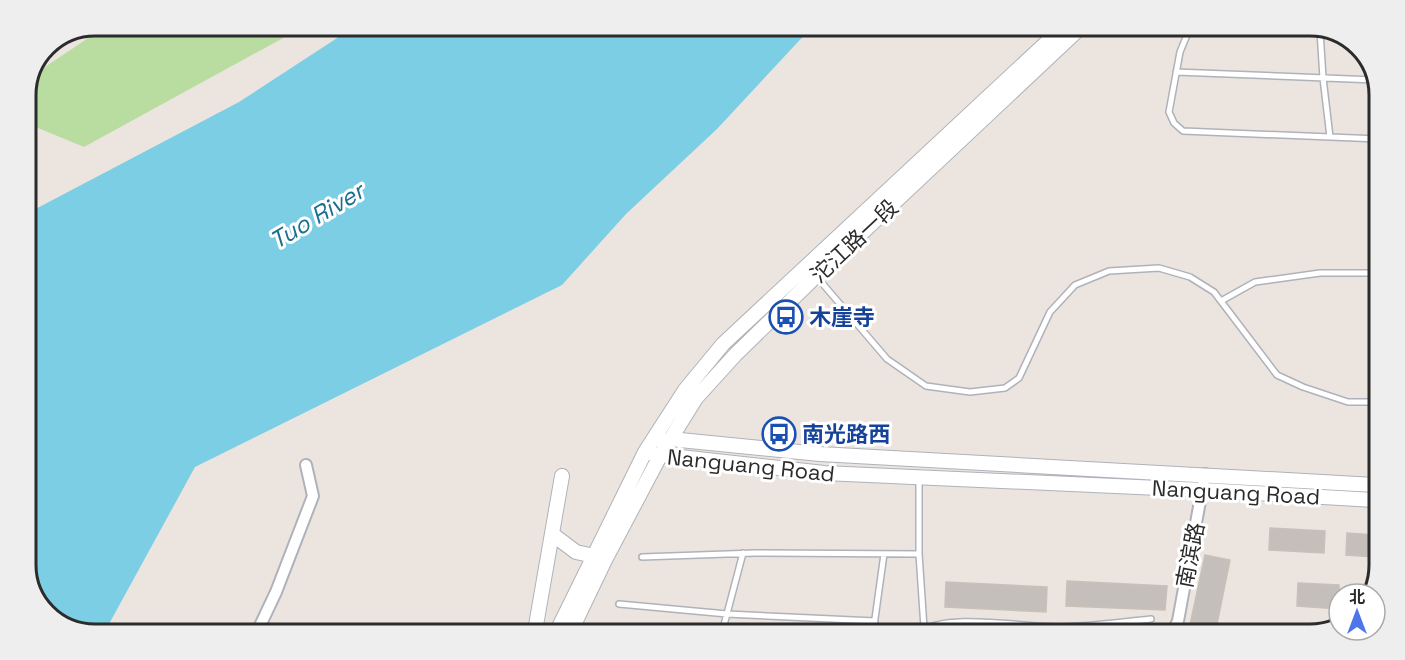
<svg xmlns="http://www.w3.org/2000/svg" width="1405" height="660" font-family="'Space Grotesk','Noto Sans SC',sans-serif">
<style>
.green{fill:#b9dda1}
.water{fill:#7ccee4}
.building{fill:#c4bfbb;stroke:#c7c1b8;stroke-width:1.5}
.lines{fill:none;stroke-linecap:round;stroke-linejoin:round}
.lane-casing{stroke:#afb2ba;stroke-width:8}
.street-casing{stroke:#afb2ba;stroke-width:14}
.secondary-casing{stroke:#afb2ba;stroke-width:16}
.lane{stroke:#fff;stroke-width:5}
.street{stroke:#fff;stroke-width:10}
.secondary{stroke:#fff;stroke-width:14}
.labels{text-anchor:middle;stroke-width:6;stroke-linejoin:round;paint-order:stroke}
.street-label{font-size:22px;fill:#2b2b2b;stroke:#fff}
.transit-label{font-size:22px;font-weight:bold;fill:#164399;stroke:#fff;text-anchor:start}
.water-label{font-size:24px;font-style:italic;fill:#1a6f90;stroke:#fff}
.rim{fill:none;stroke:#2b2b2b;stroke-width:3}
</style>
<rect width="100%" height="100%" fill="#ece5df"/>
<path class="green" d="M106,26H305L84,147L26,123V91L33,75Z"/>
<path class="water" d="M354,27L810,29L717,129L626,214L562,285L195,467L109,624L95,629H68L40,607L26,570V214L239,102Z"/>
<path class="building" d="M1270,528L1325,531L1324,553L1269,550Z
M1347,533L1375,535L1374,557L1346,555Z
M1205,555L1230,560L1215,634H1188Z
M1067,581L1167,586L1165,610L1066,606Z
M946,582L1047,587L1046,612L945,607Z
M1298,583L1339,585V609L1297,606Z"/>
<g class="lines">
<g class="lane-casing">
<path id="lane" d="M1189,30L1180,52L1169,112L1174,123L1183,131L1379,139
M1320,31L1323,78L1330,137
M1176,72L1375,80
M816,276L887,359L926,386L970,392L1005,388L1019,378L1050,312L1075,285L1109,271L1159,268L1190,277L1214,292L1277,375L1303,387L1348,402H1376
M1221,301L1255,282L1320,273H1377
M919,477V554L924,628
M642,557L755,553L919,554
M619,604L727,614L875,621
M725,632L724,625L743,553
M873,633L884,554
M917,633C949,611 1024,628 1063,627C1093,626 1122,622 1151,619"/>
</g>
<g class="street-casing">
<path id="street" d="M258,630L276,592L313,496L306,465
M1171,634L1178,621L1205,474"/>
</g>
<g class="secondary-casing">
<path id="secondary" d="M663,443L670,439L820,454L1375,485
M653,454L824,473L1203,490L1375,500
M552,534L576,552L594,556
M535,631L562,476
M557,631L645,452L685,390L723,344L1060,30
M571,631L605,560L660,456L696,398L735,355L816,276L1078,30"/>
</g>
<use href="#lane" class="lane"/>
<use href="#street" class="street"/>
<use href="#secondary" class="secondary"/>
</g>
<defs>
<g id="bus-ring" transform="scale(1.725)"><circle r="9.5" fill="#fff" stroke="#1a4fb4" stroke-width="1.5"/><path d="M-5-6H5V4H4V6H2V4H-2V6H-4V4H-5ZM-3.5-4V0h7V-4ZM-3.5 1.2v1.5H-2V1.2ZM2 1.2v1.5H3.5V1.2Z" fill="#1a4fb4"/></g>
</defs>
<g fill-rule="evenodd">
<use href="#bus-ring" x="786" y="317"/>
<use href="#bus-ring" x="779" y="434"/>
</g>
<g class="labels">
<g class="street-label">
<text transform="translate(854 241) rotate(-43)" y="8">沱江路一段</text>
<text transform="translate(751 465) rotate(6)" y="8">Nanguang Road</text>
<text transform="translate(1236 492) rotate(3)" y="8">Nanguang Road</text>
<text transform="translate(1190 555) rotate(-79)" y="8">南滨路</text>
</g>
<g class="transit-label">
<text x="809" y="325">木崖寺</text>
<text x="802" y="442">南光路西</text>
</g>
<g class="water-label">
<text transform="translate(317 216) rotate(-31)" y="8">Tuo River</text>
</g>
</g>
<path d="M0 0H1405V660H0ZM95 36H1310A59 59 0 0 1 1369 95V565A59 59 0 0 1 1310 624H95A59 59 0 0 1 36 565V95A59 59 0 0 1 95 36Z" fill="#eee" fill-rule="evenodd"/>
<path class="rim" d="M95 36H1310A59 59 0 0 1 1369 95V565A59 59 0 0 1 1310 624H95A59 59 0 0 1 36 565V95A59 59 0 0 1 95 36Z"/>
<g transform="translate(1357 612)"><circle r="28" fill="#ffffff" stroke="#aaaaaa" stroke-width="1.5"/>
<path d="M0-4.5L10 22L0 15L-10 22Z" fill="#4e75e9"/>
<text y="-9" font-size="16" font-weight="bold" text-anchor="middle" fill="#2b2b2b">北</text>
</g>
</svg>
